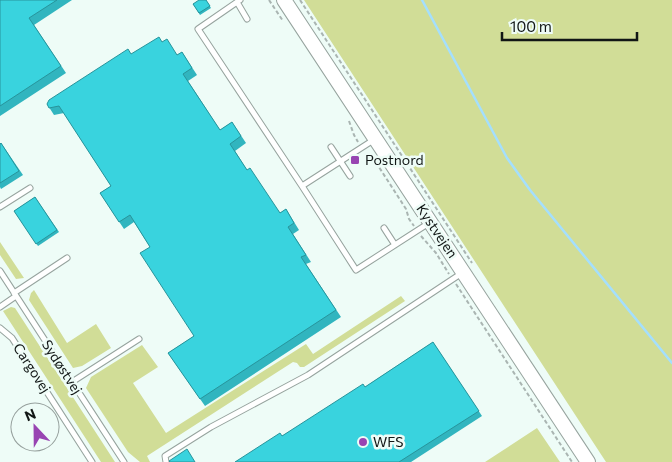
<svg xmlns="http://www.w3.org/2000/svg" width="672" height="462" font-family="Commissioner,sans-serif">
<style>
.green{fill:#d1dd97}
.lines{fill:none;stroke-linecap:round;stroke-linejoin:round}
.stream{stroke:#a4dffe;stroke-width:2.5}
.lane-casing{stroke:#96a39e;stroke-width:7}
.secondary-casing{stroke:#96a39e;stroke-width:16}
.path{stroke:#aab5b2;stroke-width:2;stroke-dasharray:4 2.5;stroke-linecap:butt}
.lane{stroke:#fff;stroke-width:5}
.secondary{stroke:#fff;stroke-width:14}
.wall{fill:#31b5bf}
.building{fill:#39d3de;stroke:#28949b}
.poi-dot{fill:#9844b2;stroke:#eefcf7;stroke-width:2}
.labels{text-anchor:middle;stroke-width:5;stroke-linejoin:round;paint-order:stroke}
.poi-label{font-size:14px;fill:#111615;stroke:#eefcf7;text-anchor:start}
.street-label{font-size:14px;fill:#111615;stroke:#eefcf7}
</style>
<rect width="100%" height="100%" fill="#eefcf7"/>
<path class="green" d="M304,0H672V462H606Z
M0,242L24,278L16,279L0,255Z
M34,290L67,343L96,324L111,348L82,366L73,368L29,300L31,293Z
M401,296L405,301L304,367H300L297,363L293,362L147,456L150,462H140L128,452L86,388L91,377L142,345L158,367L133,383L166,433L306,344L313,354Z
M11,307L15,308L115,462H101L3,311Z
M537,428L560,462H485Z"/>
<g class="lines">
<path class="stream" d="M422,0L507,158L530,190L672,363"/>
<g class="lane-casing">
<path id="lane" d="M240,0L198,29L302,186L356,270L429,223
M237,2L247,19
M331,147L350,176
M302,186L375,139
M0,207L30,188
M384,228L395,245
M0,271L124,462
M14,293L67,258
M0,307L16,296
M0,328L12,338L92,462
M72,382L139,339
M166,462L165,456L211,427L308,375L462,273"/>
</g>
<g class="secondary-casing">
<path id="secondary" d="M284,0L588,462"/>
</g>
<path class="path" d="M269,0L283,21
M300,0L472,263
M349,121L354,135L358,142
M366,154L371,160L377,164L406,209L409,219L414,226
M421,236L436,253L449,274
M456,284L572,462"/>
<use href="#lane" class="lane"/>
<use href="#secondary" class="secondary"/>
</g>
<path class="wall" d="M0,0H72L34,25L66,73L0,116Z
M206,0L211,8L200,15L193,4Z
M162,42L177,55L182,52L197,75L188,81L220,130L232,122L246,143L235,151L247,170L280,213L286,209L299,230L293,234L311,262L306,264L341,317L205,406L168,353L194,336L150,247L134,222L124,229L100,193L111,186L64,113L54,115L47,104L132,54Z
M1,143L23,175L1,189L0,187V144Z
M35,197L59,232L38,246L14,211Z
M433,342L482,416L411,462H235L282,436L365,387Z"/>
<path class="building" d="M0,0H57L29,18L61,66L0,106Z
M199,0H206L210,6L199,13L193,4Z
M159,37L162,42L167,39L177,55L182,52L192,68L183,74L220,130L232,122L241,136L230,144L247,170L250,168L280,213L286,209L294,223L288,227L306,255L301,257L336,310L200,399L168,353L194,336L140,253L150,247L130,215L119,222L100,193L111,186L59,106L49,108L47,104L49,100L128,49L131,54Z
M1,143L19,171L0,183V144Z
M35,197L57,230L36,244L14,211Z
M433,342L479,411L399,462H235L280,433L282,436L363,384L365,387Z
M187,449L195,462H170L169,461Z"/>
<g class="poi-dot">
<rect x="350" y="155" width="10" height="10" rx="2.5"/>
<circle cx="363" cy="442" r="5"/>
</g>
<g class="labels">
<g class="poi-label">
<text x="365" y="165">Postnord</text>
<text x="373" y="447">WFS</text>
</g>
<g class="street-label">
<text transform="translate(437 231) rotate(56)" y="5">Kystvejen</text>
<text transform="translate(62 367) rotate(57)" y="5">Sydøstvej</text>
<text transform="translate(32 368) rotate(57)" y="5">Cargovej</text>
</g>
</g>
<g transform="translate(35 427) rotate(338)"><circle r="24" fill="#eefcf7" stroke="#96a09d"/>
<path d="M0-4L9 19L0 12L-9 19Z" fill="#9844b2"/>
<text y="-8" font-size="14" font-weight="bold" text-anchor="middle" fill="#111615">N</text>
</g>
<path d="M502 32v8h135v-8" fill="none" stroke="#111615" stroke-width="2.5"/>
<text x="510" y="32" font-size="15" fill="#111615" stroke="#eefcf7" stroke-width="4" paint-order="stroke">100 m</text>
</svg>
